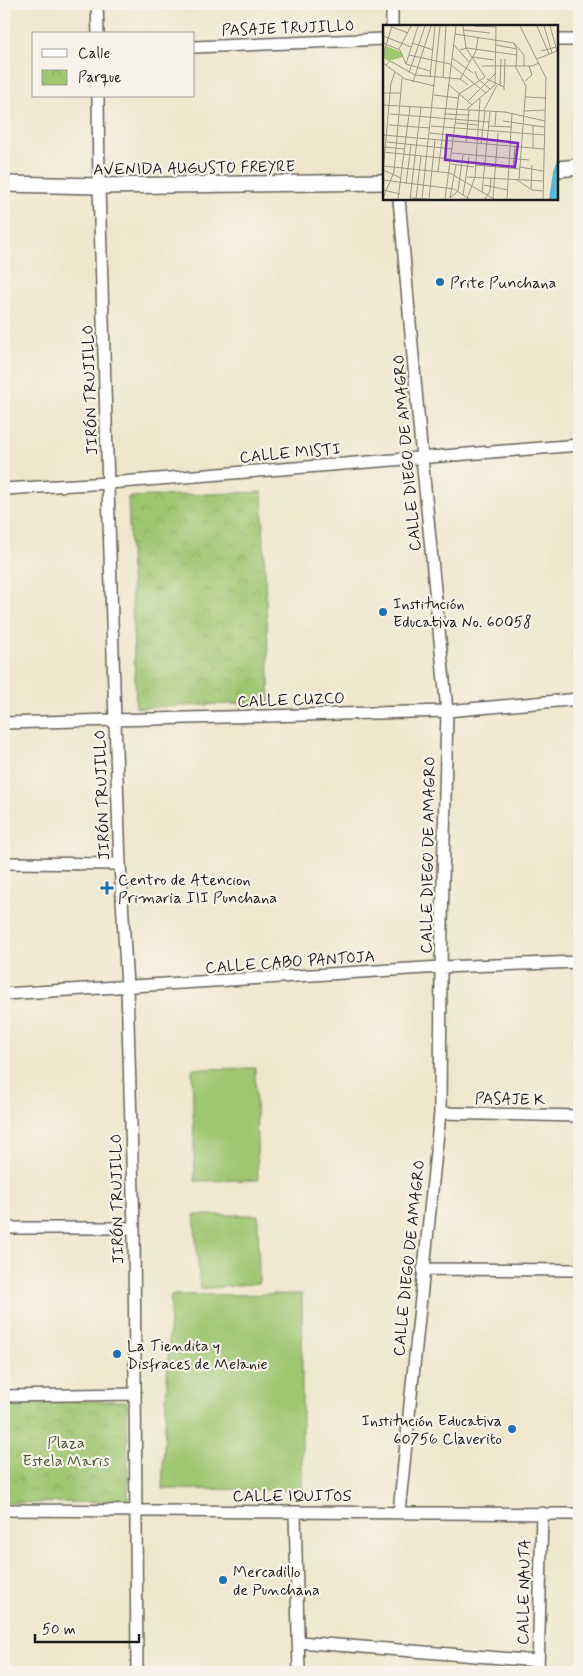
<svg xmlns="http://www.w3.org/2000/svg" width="583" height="1676" font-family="Mynerve,sans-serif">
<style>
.park{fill:url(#park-crowns);stroke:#5e7146}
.pitch{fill:#9fc671;stroke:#5e7146}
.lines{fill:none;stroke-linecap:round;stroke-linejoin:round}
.street-casing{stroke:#66635a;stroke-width:14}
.secondary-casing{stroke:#66635a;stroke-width:18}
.street{stroke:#fff;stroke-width:11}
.secondary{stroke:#fff;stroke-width:15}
.poi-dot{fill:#1f6fb2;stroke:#f7f3e8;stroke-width:2}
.labels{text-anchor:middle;stroke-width:4.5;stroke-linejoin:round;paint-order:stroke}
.street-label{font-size:16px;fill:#1c1c1c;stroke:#f7f3e8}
.poi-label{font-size:16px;fill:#1c1c1c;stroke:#f7f3e8;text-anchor:start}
.park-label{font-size:16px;fill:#4a583a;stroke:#f7f3e8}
.inset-road{fill:none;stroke:#9b9686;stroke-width:1}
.view{fill:#7b2cbf;fill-opacity:0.15;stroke:#7b2cbf;stroke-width:2.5}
.inset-edge{fill:none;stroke:#1c1c1c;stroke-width:2.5}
</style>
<defs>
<pattern id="park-crowns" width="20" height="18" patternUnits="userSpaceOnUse" patternTransform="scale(1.25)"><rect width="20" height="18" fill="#9fc671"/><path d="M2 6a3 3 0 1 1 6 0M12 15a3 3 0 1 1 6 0" fill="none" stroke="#88aa61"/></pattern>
</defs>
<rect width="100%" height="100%" fill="#f7f3e8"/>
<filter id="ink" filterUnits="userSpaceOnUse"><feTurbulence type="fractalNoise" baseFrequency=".02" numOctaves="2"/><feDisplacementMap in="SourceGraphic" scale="10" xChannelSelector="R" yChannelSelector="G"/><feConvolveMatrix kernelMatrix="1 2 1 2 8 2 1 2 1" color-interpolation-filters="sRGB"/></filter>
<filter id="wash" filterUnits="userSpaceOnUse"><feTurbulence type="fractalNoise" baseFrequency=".0096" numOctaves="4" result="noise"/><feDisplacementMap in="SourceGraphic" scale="20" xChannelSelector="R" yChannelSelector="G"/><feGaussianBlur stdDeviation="1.12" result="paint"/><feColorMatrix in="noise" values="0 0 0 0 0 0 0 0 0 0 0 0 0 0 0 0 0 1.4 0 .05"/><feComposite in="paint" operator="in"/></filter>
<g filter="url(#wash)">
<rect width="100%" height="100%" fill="#efe7cd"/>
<path class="park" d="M262,492L270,702L136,708L128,497Z
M4,1401H127L128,1502L4,1503Z"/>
<path class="pitch" d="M255,1068L258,1180L195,1181L192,1069Z
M194,1215H258L259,1283L200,1289Z
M302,1294V1490L162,1489L171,1295Z"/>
</g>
<g filter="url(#ink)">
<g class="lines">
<g class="street-casing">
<path id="street" d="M97,4L98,34
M392,4V26
M557,40H579
M194,47L384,39
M98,96L99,186L115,721L120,864L127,987L134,1228L137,1672
M399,199L422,458L447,711L441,967L440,1113L399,1512
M4,489L109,483L579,445
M4,723L447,711L579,699
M4,863L120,864
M4,994L441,967L579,962
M440,1113L579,1116
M4,1228H134
M423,1269L579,1270
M4,1396L135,1394
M4,1510L579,1514
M295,1512L299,1672
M299,1642L538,1661
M538,1672L542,1513"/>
</g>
<g class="secondary-casing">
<path id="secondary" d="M557,169L579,167
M4,184L99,186L384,182"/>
</g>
<use href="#street" class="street"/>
<use href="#secondary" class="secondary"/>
</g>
</g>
<g class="poi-dot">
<circle cx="440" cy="282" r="5"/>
<circle cx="383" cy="612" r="5"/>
<path d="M104.5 880.5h5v5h5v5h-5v5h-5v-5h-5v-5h5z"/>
<circle cx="117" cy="1354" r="5"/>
<circle cx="512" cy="1429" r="5"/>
<circle cx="223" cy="1580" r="5"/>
</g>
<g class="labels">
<g class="street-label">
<text transform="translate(288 27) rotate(-2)" y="6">PASAJE TRUJILLO</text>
<text transform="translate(194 167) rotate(-1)" y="6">AVENIDA AUGUSTO FREYRE</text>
<text transform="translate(89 390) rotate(-92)" y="6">JIRÓN TRUJILLO</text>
<text transform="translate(290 452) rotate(-5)" y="6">CALLE MISTI</text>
<text transform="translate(406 453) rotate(-95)" y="6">CALLE DIEGO DE AMAGRO</text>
<text transform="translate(291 699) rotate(-2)" y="6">CALLE CUZCO</text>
<text transform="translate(101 795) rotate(-92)" y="6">JIRÓN TRUJILLO</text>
<text transform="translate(427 855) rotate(-89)" y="6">CALLE DIEGO DE AMAGRO</text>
<text transform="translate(290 961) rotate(-4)" y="6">CALLE CABO PANTOJA</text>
<text transform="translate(510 1098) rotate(1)" y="6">PASAJE K</text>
<text transform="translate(116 1199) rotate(-91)" y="6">JIRÓN TRUJILLO</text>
<text transform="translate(408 1258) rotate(-84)" y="6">CALLE DIEGO DE AMAGRO</text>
<text x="292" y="1501">CALLE IQUITOS</text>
<text transform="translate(523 1592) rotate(-89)" y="6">CALLE NAUTA</text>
</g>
<g class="poi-label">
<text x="450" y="288">Prite Punchana</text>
<text x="393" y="609">Institución<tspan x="393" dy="18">Educativa No. 60058</tspan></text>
<text x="118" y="885">Centro de Atencion<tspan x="118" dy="18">Primaria III Punchana</tspan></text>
<text x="127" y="1351">La Tiendita y<tspan x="127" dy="18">Disfraces de Melanie</tspan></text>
<text x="502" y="1426" text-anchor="end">Institución Educativa<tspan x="502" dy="18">60756 Claverito</tspan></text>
<text x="233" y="1577">Mercadillo<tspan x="233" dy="18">de Punchana</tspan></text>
</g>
<g class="park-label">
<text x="66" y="1448">Plaza<tspan x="66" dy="18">Estela Maris</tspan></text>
</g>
</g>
<g transform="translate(383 25)">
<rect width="175" height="175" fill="#efe7cd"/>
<path d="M3,21L18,27L20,32L5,36L0,32Z" fill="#9fc671"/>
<path d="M175,133V174H166L170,147Z" fill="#57bad5"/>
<path class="inset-road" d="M91,1L113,2M137,1L163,53L160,174M154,1L166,29M161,1L169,28M9,2L25,8M80,5L107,8M72,9L131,18M0,11L28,22M0,18L17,25L23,39M29,18L50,25M131,18L141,30V41M131,18L134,25L133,41M71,20L86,37M113,20L134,24M16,24L28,1M77,25L84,23L134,30M158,26L173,22M0,30L9,1M26,30L67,39L103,68M89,32L111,35M69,33L90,48M154,34L174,26L167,1M0,38L22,54L52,61M23,39L35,1M23,39L47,46M3,40L7,36L32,50L77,54L85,60M99,41H149L156,38M132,41L143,61L136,154M92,46L95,54L107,64M26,48L42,1M47,52L52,1M60,53L63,1M77,54L93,26L95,13M104,54L121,62M142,56L149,50L146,41M30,57L48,1M65,59L89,80M117,61L118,34M121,65L122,34M0,68H18M51,70L75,73M142,72L163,73M85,76L113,48M0,80L122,87L162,96M84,84L112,60L113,1M101,85L114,60M141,86L162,85M7,89L106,97M61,89L85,90M120,96L161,102M73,98L94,100M6,100L47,103M48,101L162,110M106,101L129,102M112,101L113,86M47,108L76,111M0,110L161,124M4,117L70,124M83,118L86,85M98,119L102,86M0,122L22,124M150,123V100M0,127L68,134M69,128L146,135M68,139L91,142M92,140L137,144M0,141L67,148L111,174M137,142L160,146M130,144L132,122M0,145L18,153M0,147L8,58L12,47M55,147L73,1M84,152L160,156M0,155L71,164L86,174M134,155L149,165L160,166M23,159L28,120M101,160L125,165M148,164L149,140M0,165L17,169M99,167L107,87M80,170L86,132M0,173L11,147L19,53M27,173L44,174M67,173L75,166L80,130M67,173L73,140M110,173L115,108M15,174L27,82M27,174L38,82M33,174L38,131M39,174L57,1M46,174L52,115M62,174L76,69L102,52L83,23L80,1M84,174L92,152L97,74M102,174L107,166L108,153M124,174L129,88"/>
<path class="view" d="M64,110L135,118L132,142L62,135Z"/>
<rect width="175" height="175" class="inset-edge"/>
</g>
<rect width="583" height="1676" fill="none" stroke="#f7f3e8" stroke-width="20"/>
<rect x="32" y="32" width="162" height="65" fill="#f7f3e8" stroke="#9f9d96"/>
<rect x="42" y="49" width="25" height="8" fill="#ffffff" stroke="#9f9d96"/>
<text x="78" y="58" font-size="15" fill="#1c1c1c">Calle</text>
<rect x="42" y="70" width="25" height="15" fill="url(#park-crowns)" stroke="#9f9d96"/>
<text x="78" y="82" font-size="15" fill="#1c1c1c">Parque</text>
<path d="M35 1634v8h104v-8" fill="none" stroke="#1c1c1c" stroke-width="2.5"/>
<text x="42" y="1634" font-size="15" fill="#1c1c1c" stroke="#f7f3e8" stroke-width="4" paint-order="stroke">50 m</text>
</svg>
